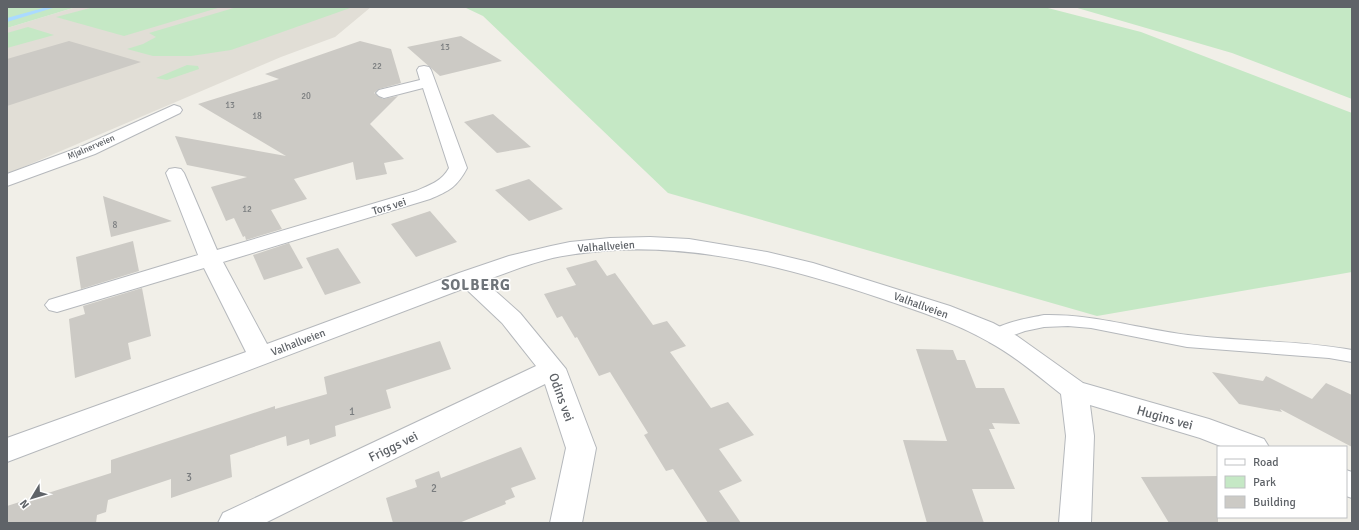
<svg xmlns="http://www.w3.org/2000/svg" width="1359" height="530" font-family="Signika,sans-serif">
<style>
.education{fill:#e1ded6}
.green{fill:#c5e8c5}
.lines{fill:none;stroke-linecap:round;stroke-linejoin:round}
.stream{fill:#aadaff;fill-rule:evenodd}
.building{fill:#cccac5}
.lane-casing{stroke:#b5b8bc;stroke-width:2}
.street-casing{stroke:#b5b8bc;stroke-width:2}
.lane{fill:#fff;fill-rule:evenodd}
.street{fill:#fff;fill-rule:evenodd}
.labels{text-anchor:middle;stroke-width:3;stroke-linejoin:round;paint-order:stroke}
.number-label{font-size:9px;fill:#7a7d7f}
.far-street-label{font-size:9px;fill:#5f6368;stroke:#fff}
.street-label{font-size:11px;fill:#5f6368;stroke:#fff}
.near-number-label{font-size:11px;fill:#7a7d7f}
.near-street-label{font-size:13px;fill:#5f6368;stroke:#fff}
.district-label{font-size:15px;font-weight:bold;letter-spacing:1px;fill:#70757a;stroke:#fff}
</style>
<rect width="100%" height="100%" fill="#f1efe8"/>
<path class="education" d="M76,7H371L335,37L281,57L7,174V28Z"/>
<path class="green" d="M7,7H76L7,28Z
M94,7H221L124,36L56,17Z
M237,7H353L231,50L191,56H153L127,49L143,44L156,37L149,33Z
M464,7H1044L1141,32L1352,113V272L1097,316L668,193L483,16Z
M1074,7H1352V99L1232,53Z
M28,27L54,35L7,48V33Z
M187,65L198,66L199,69L167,80L156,78Z"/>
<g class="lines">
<path class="stream" d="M47,7H56L7,22V18Z"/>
</g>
<path class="building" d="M461,36L502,61L440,76L407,47Z
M69,41L141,62L7,106V59Z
M360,41L391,49L401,83L379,89L374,93L383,99L398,96L370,124L404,159L384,163L387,174L356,180L353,162L294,179L307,199L271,210L282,229L246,240L245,236L243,237L234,218L226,221L211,187L247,177L187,165L175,136L286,156L198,104L279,79L265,74Z
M493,114L531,147L497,153L464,122Z
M529,179L563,209L529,221L495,190Z
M103,196L172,221L111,237Z
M430,211L457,242L416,257L391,224Z
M133,241L139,271L81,289L76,257Z
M289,243L303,268L264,280L253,255Z
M338,248L361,283L325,295L306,258Z
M596,260L607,276L615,273L653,325L667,321L686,346L670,352L711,408L728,402L754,435L719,449L742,481L719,491L741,523H708L673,469L666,471L644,435L648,433L610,372L599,376L577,337L575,338L562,316L557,318L544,294L576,285L566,268Z
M142,288L151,336L128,343L131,359L75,378L69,319L85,314L83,306Z
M440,341L451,369L386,390L391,408L335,426L336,436L310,445L309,439L287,446L286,436L230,455L232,477L171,498V479L108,500L106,512L97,515L96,523H7V506L111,473V460L275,406V409L327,394L324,377Z
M916,349L953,350L957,360H965L976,388H1004L1020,424L992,423L995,429H989L1015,489H972L984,523H927L903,440L947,441Z
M1212,372L1263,381L1266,376L1312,399L1326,383L1352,395V447L1280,409L1282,412L1239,404Z
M521,447L536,479L511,488L515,497L505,501L506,504L459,523H393L386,498L417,487L415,480L439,471L441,478Z
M1218,476V523H1169L1141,477Z"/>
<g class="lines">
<g class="lane-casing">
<path id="lane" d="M1044,315C1094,314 1140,329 1188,335C1243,342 1298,340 1352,350V362L1329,358L1187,347L1091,328L1068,326L1044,327L1025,331L997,341L991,339L988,335C996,323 1030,318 1044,315Z"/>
</g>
<g class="street-casing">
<path id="street" d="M424,66L429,67L431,70L467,168C457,187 449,191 430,199L223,262L267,344L459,273L509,256L551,246L570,242L610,238L650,237L689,239L767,252L813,263L950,306L993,323L1017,336L1083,383L1209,419L1264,439L1269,447H1223L1200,438L1090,405L1094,436L1091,523H1059L1066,436L1061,394C1038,376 1015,356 989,342C955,322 917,311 880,298C781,265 675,237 569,255C540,259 512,271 484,281L520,313L566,369L596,448L582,523H550L566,448L545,384L265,523H218L223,513L536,366L502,323L465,288L7,462V438L246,352L204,268L57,312L49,310L45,305L49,300L198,255L166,173L169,169L175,168L181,169L184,173L217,250L416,191C430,185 442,181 449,168L423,88L384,98L379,96L376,93L379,90L420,80L417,70L419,67Z
M174,105L180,107L182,110L180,113L95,154L7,186V174L83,146Z
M1346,470L1352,472V498L1346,496Z"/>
</g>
<use href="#lane" class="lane"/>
<use href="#street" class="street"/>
</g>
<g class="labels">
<g class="number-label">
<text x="445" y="50">13</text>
<text x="377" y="69">22</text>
<text x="306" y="99">20</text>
<text x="230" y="108">13</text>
<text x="257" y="119">18</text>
<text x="247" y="212">12</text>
<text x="115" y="228">8</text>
</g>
<g class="far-street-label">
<text transform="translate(91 147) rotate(-23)" y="3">Mjølnerveien</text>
</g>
<g class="street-label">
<text transform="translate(389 206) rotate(-17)" y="4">Tors vei</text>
<text transform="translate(606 246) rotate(-4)" y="4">Valhallveien</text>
<text transform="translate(921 305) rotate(20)" y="4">Valhallveien</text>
<text transform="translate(298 342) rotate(-21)" y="4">Valhallveien</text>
</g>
<g class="near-number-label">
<text x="352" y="415">1</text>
<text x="189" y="481">3</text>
<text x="434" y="492">2</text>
</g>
<g class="near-street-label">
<text transform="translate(562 397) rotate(70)" y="5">Odins vei</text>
<text transform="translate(1165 417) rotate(16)" y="5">Hugins vei</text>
<text transform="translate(393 446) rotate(-26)" y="5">Friggs vei</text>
</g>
<g class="district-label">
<text x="476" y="290">SOLBERG</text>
</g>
</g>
<rect width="1359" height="530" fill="none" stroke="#5f6368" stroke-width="16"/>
<rect x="1217" y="446" width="130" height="72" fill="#ffffff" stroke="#bfc1c3"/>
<rect x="1225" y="459" width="20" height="6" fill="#ffffff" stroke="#bfc1c3"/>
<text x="1253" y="466" font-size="12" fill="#5f6368">Road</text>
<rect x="1225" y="476" width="20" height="12" fill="#c5e8c5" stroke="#bfc1c3"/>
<text x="1253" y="486" font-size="12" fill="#5f6368">Park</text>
<rect x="1225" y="496" width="20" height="12" fill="#cccac5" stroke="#bfc1c3"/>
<text x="1253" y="506" font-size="12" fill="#5f6368">Building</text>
<g transform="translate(32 498) rotate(232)" stroke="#ffffff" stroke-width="3" paint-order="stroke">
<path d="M0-3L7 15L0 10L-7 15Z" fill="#5f6368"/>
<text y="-6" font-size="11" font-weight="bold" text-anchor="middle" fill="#5f6368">N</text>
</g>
</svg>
